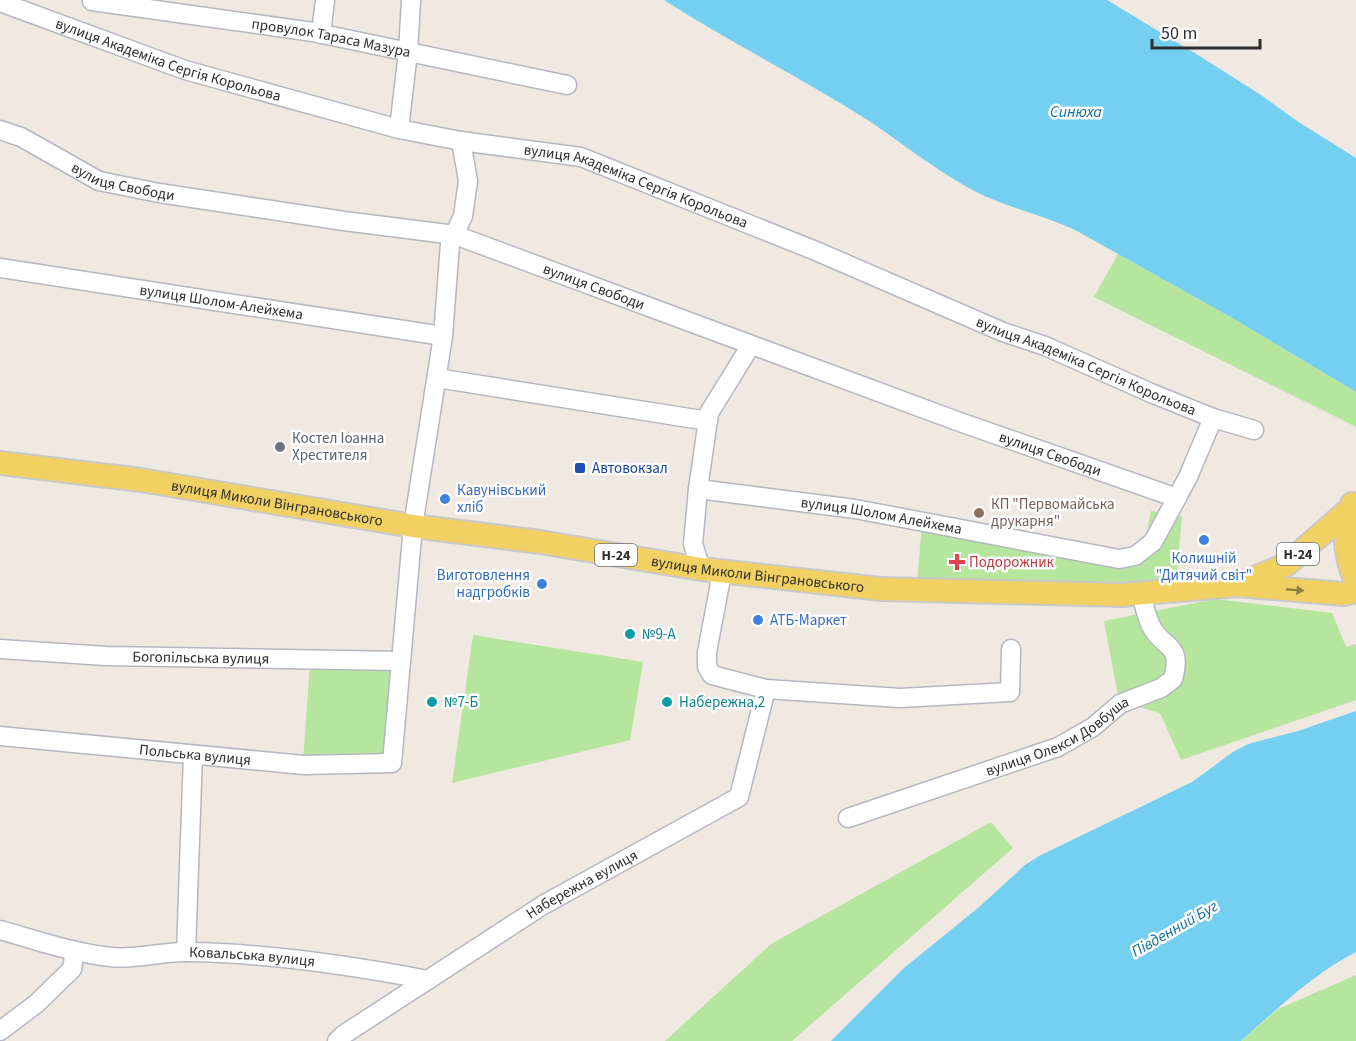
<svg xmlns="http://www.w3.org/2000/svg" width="1356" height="1041" font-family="'Source Sans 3',sans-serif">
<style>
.green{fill:#b6e59e}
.water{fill:#75cff0}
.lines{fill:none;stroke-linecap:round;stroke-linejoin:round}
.minor-casing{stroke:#b4b7c1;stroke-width:21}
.major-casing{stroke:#c9c9c9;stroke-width:26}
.minor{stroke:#fff;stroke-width:18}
.major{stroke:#f2d163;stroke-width:22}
.oneway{fill:#908048}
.worship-dot{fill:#6b7280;stroke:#fff;stroke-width:2}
.transit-dot{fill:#1a4fb4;stroke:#fff;stroke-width:2}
.shop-dot{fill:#3f7fe0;stroke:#fff;stroke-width:2}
.education-dot{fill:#8d6e63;stroke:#fff;stroke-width:2}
.health-dot{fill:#e0444e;stroke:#fff;stroke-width:2}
.culture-dot{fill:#0f9aa8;stroke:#fff;stroke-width:2}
.labels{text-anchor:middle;stroke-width:5;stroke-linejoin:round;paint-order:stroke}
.shield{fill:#fff;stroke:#6d6d6d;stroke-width:1.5}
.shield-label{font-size:14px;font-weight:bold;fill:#2e2e2e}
.street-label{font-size:15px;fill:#2e2e2e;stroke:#fff}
.worship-label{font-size:15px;fill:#5b616d;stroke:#fff;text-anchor:start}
.transit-label{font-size:15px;fill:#164399;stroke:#fff;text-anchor:start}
.shop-label{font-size:15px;fill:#366cbe;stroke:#fff;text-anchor:start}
.education-label{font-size:15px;fill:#785e54;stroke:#fff;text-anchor:start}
.health-label{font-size:15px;fill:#be3a42;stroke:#fff;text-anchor:start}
.culture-label{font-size:15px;fill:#0d838f;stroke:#fff;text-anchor:start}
.water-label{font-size:16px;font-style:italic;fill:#0d6fa3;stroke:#fff}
</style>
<rect width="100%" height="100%" fill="#efe9e1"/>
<path class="green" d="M1118,254L1234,319L1356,392V427L1094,297Z
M1151,511L1182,516L1176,583L917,582L922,524L1140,566Z
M1215,599L1332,613L1346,647L1356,644V700L1181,760L1160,713L1119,701L1104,621Z
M473,635L643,662L630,740L452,783Z
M310,664L395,666L390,759L303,761Z
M991,822L1013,848L792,1041H665L771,944Z
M1356,975V1041H1241L1278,1009Z"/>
<path class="water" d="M664,0H1107L1198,55L1261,95L1297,121L1356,158V392L1234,319L1077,231C1042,214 1002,207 967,187C933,168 902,143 869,121C802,78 731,43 664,0Z
M1356,711V952C1313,974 1277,1009 1241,1041H831L904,968L978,908L1025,865L1039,856L1192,782L1233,752L1248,744L1298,731Z"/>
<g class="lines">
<g class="minor-casing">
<g id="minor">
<path id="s1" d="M92,1L313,32L567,85"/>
<path id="s2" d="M0,2L185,70L399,129L461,141L581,157L816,251L1003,332L1045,346L1151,393L1213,418L1254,430"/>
<path d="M321,34L325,0"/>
<path d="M399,129L408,52L411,0"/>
<path id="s3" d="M0,130L21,137L99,181L159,193L344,221L455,235L957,421L1177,498"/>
<path id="s4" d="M0,268L443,336"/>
<path id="s5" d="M751,345L709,413L698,489L855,509L1119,559L1135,556L1153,542L1188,477L1213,418"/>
<path d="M437,378L708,421"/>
<path d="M698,489L693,544L701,569"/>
<path id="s6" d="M0,649L106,656L401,661"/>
<path d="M766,689L900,698L1010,692L1011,649"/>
<path id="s7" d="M0,736L304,765L392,763L413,526L443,336L450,244L463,216L468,181L461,141"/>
<path id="s8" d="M848,818L1058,747L1093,727L1120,704L1161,688L1173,679C1183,642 1164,651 1151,626C1146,616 1144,604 1141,593"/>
<path id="s9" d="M0,930C36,940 73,953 111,957C136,960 163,951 188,952C268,953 349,965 428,980"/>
<path d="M186,952L193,755"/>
<path d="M0,1031L36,1004L72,969L75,951"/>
<path id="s10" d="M337,1041L343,1035L543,905L739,797L766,689L712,675L707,667V652L722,573"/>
</g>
</g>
<g class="major-casing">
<g id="major">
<path id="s11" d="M0,463L141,480L413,526L540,542L701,569L881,589L1122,595L1237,585L1344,594L1356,591"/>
<path d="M1352,504C1342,528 1345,558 1356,581"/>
<path d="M1239,584L1286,565L1351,508"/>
</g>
</g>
<use href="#minor" class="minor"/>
<use href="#major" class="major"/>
</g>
<defs><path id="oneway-solid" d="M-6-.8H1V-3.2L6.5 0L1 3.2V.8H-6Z" transform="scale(1.5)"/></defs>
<use class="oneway" href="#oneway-solid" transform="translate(1295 590) rotate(5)"/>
<circle class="worship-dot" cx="280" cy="447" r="6"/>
<rect class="transit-dot" x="574" y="462" width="12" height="12" rx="3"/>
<g class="shop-dot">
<circle cx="445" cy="499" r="6"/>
<circle cx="1204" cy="540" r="6"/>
<circle cx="542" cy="584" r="6"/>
<circle cx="758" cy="620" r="6"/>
</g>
<circle class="education-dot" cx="979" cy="513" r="6"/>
<path class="health-dot" d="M954 553h6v6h6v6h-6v6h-6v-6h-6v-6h6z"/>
<g class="culture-dot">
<circle cx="630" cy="634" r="6"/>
<circle cx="432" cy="702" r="6"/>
<circle cx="667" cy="702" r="6"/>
</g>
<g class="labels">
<g class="shield">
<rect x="1277" y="543" width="42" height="22" rx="4.5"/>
<rect x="595" y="544" width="42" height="22" rx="4.5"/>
</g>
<g class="shield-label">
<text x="1298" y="559">Н-24</text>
<text x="616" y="560">Н-24</text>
</g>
<g class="street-label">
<text dy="5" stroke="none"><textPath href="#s1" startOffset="242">провулок Тараса Мазура</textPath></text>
<text dy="5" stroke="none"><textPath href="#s2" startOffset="178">вулиця Академіка Сергія Корольова</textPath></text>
<text dy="5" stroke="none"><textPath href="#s3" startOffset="135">вулиця Свободи</textPath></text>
<text dy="5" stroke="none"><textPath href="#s2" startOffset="664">вулиця Академіка Сергія Корольова</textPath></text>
<text dy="5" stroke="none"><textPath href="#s3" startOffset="620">вулиця Свободи</textPath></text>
<text dy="5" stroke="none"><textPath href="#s4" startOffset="224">вулиця Шолом-Алейхема</textPath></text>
<text dy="5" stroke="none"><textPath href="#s2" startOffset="1150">вулиця Академіка Сергія Корольова</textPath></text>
<text dy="5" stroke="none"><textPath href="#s3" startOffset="1106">вулиця Свободи</textPath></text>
<text dy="5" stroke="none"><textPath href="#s11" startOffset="280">вулиця Миколи Вінграновського</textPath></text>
<text dy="5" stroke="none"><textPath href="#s5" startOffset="342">вулиця Шолом Алейхема</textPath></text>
<text dy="5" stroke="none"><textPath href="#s11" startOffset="766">вулиця Миколи Вінграновського</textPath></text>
<text dy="5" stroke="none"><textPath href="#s6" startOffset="201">Богопільська вулиця</textPath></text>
<text dy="5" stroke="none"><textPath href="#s8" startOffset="226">вулиця Олекси Довбуша</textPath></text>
<text dy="5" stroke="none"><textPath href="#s7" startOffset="196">Польська вулиця</textPath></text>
<text dy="5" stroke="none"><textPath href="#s10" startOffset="291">Набережна вулиця</textPath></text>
<text dy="5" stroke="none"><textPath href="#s9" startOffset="256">Ковальська вулиця</textPath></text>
</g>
<g class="worship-label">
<text x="292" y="443">Костел Іоанна<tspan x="292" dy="17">Хрестителя</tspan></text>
</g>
<g class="transit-label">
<text x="592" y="473">Автовокзал</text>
</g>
<g class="shop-label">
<text x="457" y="495">Кавунівський<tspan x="457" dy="17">хліб</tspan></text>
<text x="1204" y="563" text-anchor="middle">Колишній<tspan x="1204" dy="17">"Дитячий світ"</tspan></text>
<text x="530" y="580" text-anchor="end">Виготовлення<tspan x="530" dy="17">надгробків</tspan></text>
<text x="770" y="625">АТБ-Маркет</text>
</g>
<g class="education-label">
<text x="991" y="509">КП "Первомайська<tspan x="991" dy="17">друкарня"</tspan></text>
</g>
<g class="health-label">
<text x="969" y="567">Подорожник</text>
</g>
<g class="culture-label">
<text x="642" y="639">№9-А</text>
<text x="444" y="707">№7-Б</text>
<text x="679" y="707">Набережна,2</text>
</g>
<g class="water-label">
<text x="1076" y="117">Синюха</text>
<text transform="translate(1174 928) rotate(-30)" y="6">Південний Буг</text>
</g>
</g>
<path d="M1152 39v9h108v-9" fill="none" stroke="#2e2e2e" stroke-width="3"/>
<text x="1161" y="39" font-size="18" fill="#2e2e2e" stroke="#ffffff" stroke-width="4.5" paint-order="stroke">50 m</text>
</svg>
